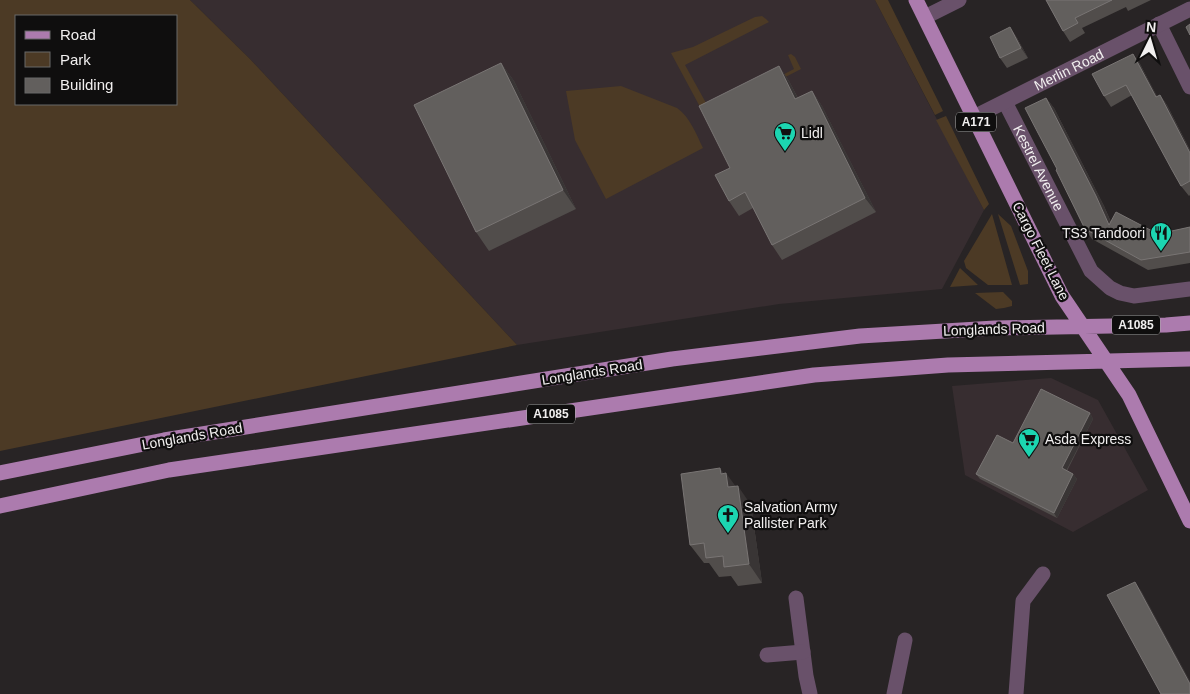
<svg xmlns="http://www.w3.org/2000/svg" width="1190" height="694" font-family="Helvetica,sans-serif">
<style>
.built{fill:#372d30}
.green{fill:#4c3a25;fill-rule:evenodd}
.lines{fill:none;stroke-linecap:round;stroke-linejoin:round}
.minor{stroke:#69516a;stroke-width:15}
.primary{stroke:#ac7bae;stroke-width:15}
.wall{fill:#514d4b}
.shaded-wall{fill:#393535}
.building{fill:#625f5d;stroke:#797574}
.labels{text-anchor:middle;stroke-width:4.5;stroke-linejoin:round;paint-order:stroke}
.shield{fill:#0f0e0e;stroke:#adacac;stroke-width:1}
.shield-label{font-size:12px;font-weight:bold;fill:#f1efef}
.street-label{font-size:14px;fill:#f1efef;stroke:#0f0e0e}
.poi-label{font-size:14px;fill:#f1efef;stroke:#0f0e0e;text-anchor:start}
</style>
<rect width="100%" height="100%" fill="#282425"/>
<path class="built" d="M190,0H875L984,210L942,289L779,304L517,345L250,59Z
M1051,378L1098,400L1148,490L1073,532L965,475L952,386Z"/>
<path class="green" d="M0,0H190L250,59L517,345L0,451ZM16,16H176V104H16Z
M875,0H888L943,111L935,115Z
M762,16L766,19L769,22L685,65L711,112L794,69L788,55L791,54L795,57L801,69L706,118L671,53L693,47L755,17Z
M621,86L677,108C690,117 696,134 703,148L606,199L575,140L566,91Z
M946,116L989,204L984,210L936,120Z
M992,214L1012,285H988L966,268L964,261Z
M998,214L1011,226L1028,271V284L1020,285Z
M960,268L978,285L950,287Z
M1003,292L1012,301V306L1004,308L996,309L975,293Z"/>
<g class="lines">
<g class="minor">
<path d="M925,17L959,0"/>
<path d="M1159,24L1190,87"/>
<path id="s1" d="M1005,102L1091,271L1110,288L1120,293L1134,296L1190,289"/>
<path id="s2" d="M974,117L1190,9"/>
<path d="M796,598L806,676L810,694"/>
<path d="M767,655L803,652"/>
<path d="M894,694L905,640"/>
<path d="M1016,694L1023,601L1043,574"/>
</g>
<path class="primary" d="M916,0L1062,296L1129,395L1190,521
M0,473L164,440L672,359L860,336L995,328L1166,325L1190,323
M0,506L169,470L814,375L948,365L1190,359"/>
</g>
<path class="wall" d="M1046,0H1151L1128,11L1126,7L1082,28L1085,33L1070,42L1063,31Z
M1010,27L1017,38L1028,58L1007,68L1000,58Z
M1133,54L1140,64L1157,97L1160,95L1167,105L1190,150V195L1189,196L1181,186L1132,95L1111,107L1104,96Z
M501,63L514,81L576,209L489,251L476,232Z
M779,66L789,81L798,98L812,91L822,106L876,212L782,260L772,245L753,208L739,216L729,201L730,168Z
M1046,98L1054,108L1104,206L1111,222L1158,234L1190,227V263L1148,270L1092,239L1085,229L1057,169Z
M1090,413L1093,419L1067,471L1073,474L1077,479L1057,518L980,479L976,474Z
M724,473L751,505L762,583L738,586L731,576L719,577L709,563H704L690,545Z"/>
<path class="shaded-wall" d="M1010,27L1017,38L1028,58L1021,48Z
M1133,54L1140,64L1163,107L1156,97Z
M501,63L514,81L576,209L563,190Z
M779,66L789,81L806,114L795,99Z
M812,91L822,106L876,212L865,198Z
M1160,95L1167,105L1190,150V153Z
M1046,98L1054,108L1104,206L1116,235L1109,225Z
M1090,413L1093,419L1065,473L1062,468Z
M720,468L727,478L726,473L739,491L738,486L751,505L762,583L749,564L728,487L721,474Z
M1073,474L1077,479L1057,518L1054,513Z
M1135,582L1142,592L1190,681V684Z"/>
<path class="building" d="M1046,0H1112L1075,18L1078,23L1063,31Z
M1190,24V35L1186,27Z
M1010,27L1021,48L1000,58L990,37Z
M1133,54L1156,97L1160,95L1190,153V181L1181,186L1172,170L1126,85L1104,96L1092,74Z
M501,63L563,190L476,232L414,105Z
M779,66L795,99L812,91L865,198L772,245L745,192L729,201L715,175L730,168L699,106Z
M1046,98L1096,196L1109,225L1116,212L1158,234L1190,227V252L1141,260L1085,229L1056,170L1057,169L1038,133L1025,108Z
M1041,389L1090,413L1062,468L1073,474L1054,513L976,474L997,435L1013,443Z
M720,468L721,474L726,473L728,487L738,486L749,564L724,567L723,556L706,558L704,543L690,545L681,474Z
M1135,582L1190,684V694H1161L1107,595Z"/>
<defs>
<g id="supermarket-pin" transform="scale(1.125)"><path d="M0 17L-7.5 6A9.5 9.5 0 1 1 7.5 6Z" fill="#1cd5b1" stroke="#0f0e0e"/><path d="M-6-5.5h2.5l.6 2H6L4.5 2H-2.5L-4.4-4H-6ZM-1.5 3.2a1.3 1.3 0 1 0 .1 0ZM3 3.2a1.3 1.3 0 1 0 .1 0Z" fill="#111"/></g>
<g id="restaurant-pin" transform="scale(1.125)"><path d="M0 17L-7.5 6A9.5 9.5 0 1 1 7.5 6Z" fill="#1cd5b1" stroke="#0f0e0e"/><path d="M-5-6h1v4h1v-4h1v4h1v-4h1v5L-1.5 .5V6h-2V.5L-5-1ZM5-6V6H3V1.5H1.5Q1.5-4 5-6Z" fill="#111"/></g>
<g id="church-pin" transform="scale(1.125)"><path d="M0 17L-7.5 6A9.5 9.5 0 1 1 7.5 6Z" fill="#1cd5b1" stroke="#0f0e0e"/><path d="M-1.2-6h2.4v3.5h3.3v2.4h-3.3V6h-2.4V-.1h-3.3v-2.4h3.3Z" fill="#111"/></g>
</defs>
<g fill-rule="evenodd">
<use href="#supermarket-pin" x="785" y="133"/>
<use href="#restaurant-pin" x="1161" y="233"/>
<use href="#supermarket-pin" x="1029" y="439"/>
<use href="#church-pin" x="728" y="515"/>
</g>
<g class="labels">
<g class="shield">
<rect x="956" y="112.5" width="40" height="19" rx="4"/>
<rect x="1112" y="315.5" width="48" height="19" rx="4"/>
<rect x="527" y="404.5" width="48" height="19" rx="4"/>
</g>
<g class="shield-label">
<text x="976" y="126">A171</text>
<text x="1136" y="329">A1085</text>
<text x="551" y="418">A1085</text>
</g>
<g class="street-label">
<text dy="5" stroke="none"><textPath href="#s2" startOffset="106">Merlin Road</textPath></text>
<text dy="5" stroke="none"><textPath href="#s1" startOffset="74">Kestrel Avenue</textPath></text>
<text transform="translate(1041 251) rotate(63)" y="5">Cargo Fleet Lane</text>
<text transform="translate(994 329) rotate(-2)" y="5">Longlands Road</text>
<text transform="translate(592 372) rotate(-9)" y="5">Longlands Road</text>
<text transform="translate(192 436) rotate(-10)" y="5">Longlands Road</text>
</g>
<g class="poi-label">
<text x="801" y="138">Lidl</text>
<text x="1145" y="238" text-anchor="end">TS3 Tandoori</text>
<text x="1045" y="444">Asda Express</text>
<text x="744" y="512">Salvation Army<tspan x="744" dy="16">Pallister Park</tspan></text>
</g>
</g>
<rect x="15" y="15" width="162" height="90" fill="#0f0e0e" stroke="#696868"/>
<rect x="25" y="31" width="25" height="8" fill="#ac7bae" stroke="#696868"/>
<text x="60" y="40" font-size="15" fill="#f1efef">Road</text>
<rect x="25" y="52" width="25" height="15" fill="#4c3a25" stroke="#696868"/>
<text x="60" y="65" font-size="15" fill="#f1efef">Park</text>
<rect x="25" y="78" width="25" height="15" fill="#625f5d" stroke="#696868"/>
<text x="60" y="90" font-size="15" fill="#f1efef">Building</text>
<g transform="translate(1150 40) rotate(5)" stroke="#0f0e0e" stroke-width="4" paint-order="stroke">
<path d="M0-4L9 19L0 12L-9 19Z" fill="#f1efef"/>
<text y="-8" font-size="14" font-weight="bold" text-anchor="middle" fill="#f1efef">N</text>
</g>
</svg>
